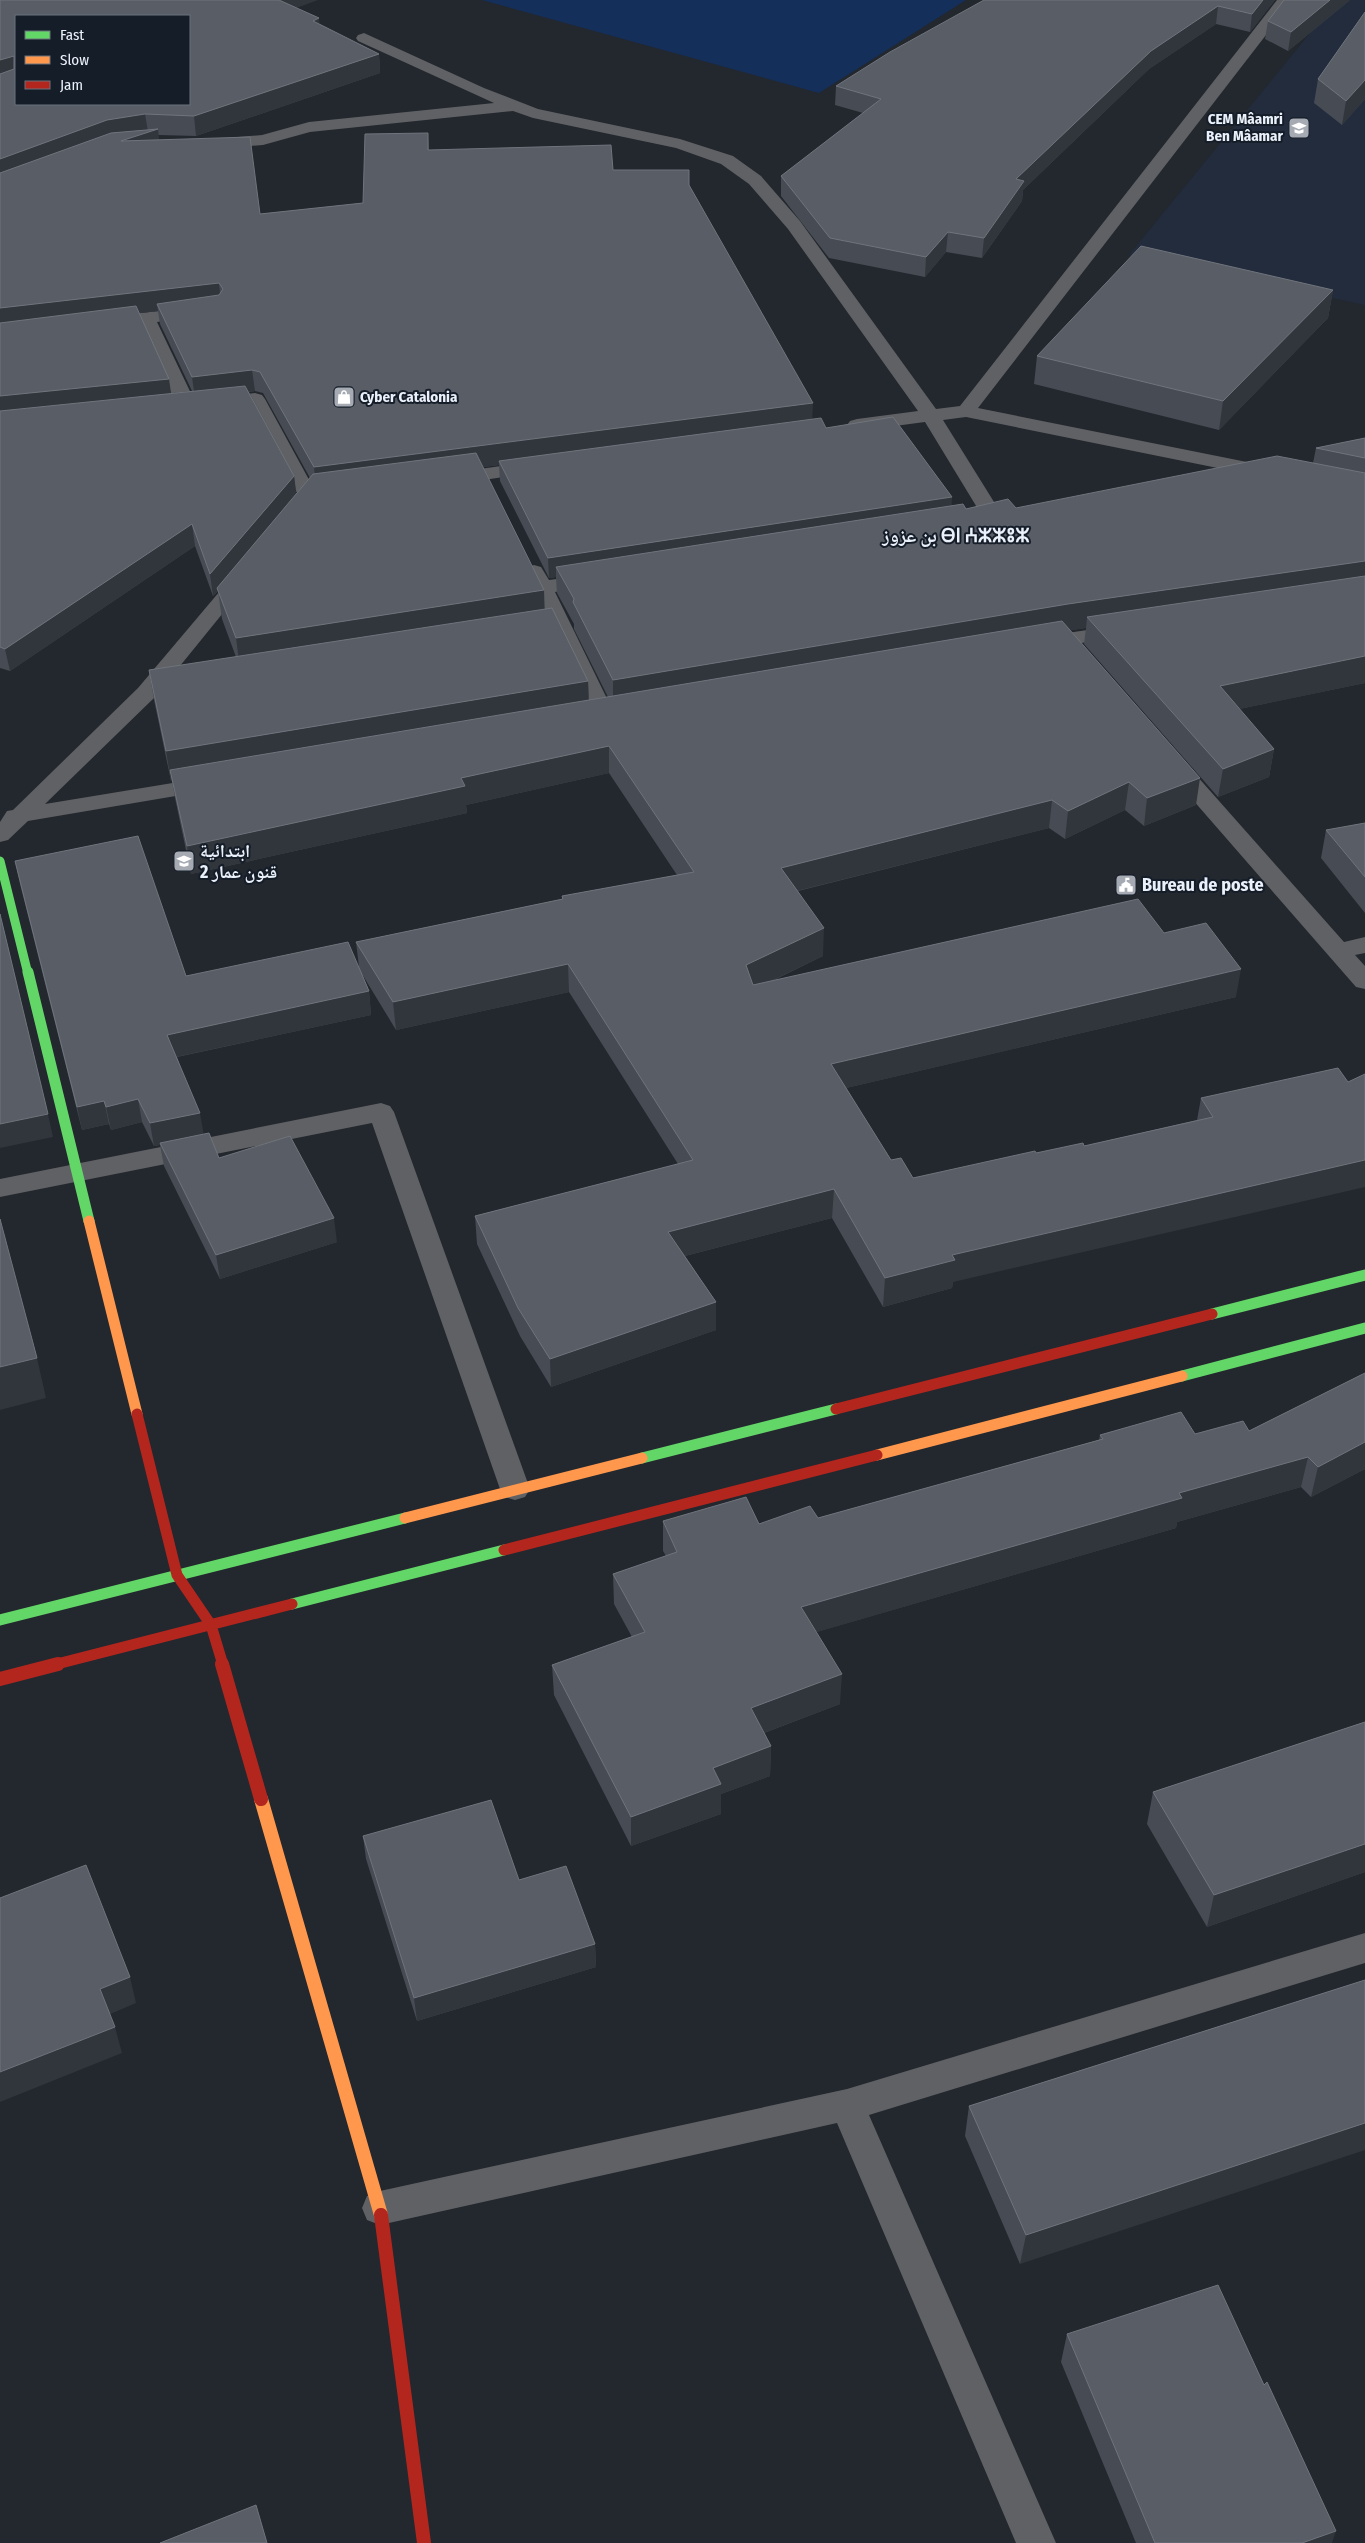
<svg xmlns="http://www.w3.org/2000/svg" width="1365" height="2543" font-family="'Fira Sans Condensed','Noto Naskh Arabic','Noto Sans Tifinagh',sans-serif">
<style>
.built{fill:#222c3d}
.green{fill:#142f5a}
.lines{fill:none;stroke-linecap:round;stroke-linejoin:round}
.street{fill:#5f6164;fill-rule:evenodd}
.fast-far1{stroke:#63d668;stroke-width:9}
.fast{stroke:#63d668;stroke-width:11}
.slow-far1{stroke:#ff974d;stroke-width:11}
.slow{stroke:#ff974d;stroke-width:14}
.jam-far1{stroke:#b3261e;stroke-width:11}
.jam{stroke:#b3261e;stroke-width:14}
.wall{fill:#474b53;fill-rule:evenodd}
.shaded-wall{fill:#31353c}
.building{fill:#595d65;stroke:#70747c;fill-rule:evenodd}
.labels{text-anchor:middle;stroke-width:4;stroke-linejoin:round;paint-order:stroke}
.far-poi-label{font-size:15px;font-weight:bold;fill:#ebf1fa;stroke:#151d29;text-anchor:end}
.poi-label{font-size:18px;font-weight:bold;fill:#ebf1fa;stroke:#151d29;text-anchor:start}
.far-district-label{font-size:19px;font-weight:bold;fill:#ebf1fa;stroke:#151d29}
</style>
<rect width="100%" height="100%" fill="#23272e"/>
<path class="built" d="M1337,0H1365V305L1129,255Z"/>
<path class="green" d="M482,0H966L819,93Z"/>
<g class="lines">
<path class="street" d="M1277,0H1293L978,408L1267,466L1274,468L1277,472L1274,476L1267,478L966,417L943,420L1004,518L1001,522L972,527L965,525L962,521L965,517L981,514L925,422L857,431L850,429L847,425L850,421L857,419L918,411L788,229L749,184L721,164L676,148L533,118L513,111L310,132L263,145L213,149L205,144L213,139L262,135L309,122L494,103L358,41L356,38L358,35L364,33L484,88L538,109L680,139L733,156L761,176L800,221L936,409L960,406Z
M196,307L202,308L205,312L202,316L157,322L197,406L194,410H180L177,406L140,324L104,329L98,327L95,323L98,319L104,317Z
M255,393L262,395L265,399L319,498L316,502H302L249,405L215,409L208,407L205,403L208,399Z
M537,461L544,463L547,467L544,471L451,485L444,483L441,479L444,475L451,473Z
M534,565L541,567L549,580L594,574L601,576L604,580L601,584L555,592L616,717L613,722L605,724L597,722L594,717L524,571L527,567Z
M243,570L250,572L253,576L154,698L45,804L209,777L217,779L220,784L217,789L28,821L8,840L0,842V822L7,811L13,810L138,688L236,572Z
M1121,625L1129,626L1132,631L1129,636L1040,649L1032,648L1029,643L1032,638L1040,637Z
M1173,756L1181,758L1344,942L1365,937V953L1355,955L1365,966V989L1356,987L1165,768L1162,763L1165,758Z
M381,1103L390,1106L394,1112L530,1489L525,1497L515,1500L505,1497L500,1489L372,1123L0,1197V1179Z
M1365,1933V1963L869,2115L1056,2543H1016L837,2123L380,2225L367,2220L362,2208L367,2196L380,2191L847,2089Z"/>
<path class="fast-far1" d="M0,861L28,974"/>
<path class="fast" d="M28,972L89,1221
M1212,1314L1365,1275
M1182,1376L1365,1328
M642,1458L836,1409
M292,1604L504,1550
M0,1620L405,1518"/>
<path class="slow-far1" d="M89,1221L137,1414
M877,1455L1182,1376
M405,1518L642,1458"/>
<path class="slow" d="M261,1799L381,2215"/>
<path class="jam-far1" d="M836,1409L1212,1314
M137,1414L177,1575L211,1625L223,1665
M504,1550L877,1455
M53,1665L292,1604"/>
<path class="jam" d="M222,1664L261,1799
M0,1679L58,1664
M381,2215L424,2543"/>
</g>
<path class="wall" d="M0,0L297,8L320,24L379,54L380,73L196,136L158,135L159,140L260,214L363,203L428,133L429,150L613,170L689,185L813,420L952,506L966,509L1016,508L1313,463L1316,448L1365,438V683L1239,709L1274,749L1269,777L1218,797L1084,644L1086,628L1070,630L1196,805L1144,826L1125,810L1065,839L1049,828L798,891L823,956L772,981L1164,933L1236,997L846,1088L891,1160L913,1178L1036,1153L1084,1146L1197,1120L1201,1098L1338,1068L953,1282L952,1288L883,1307L832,1218L685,1256L716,1302V1330L551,1387L520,1336L477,1244L475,1216L678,1164L569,992L396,1030L362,974L369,991L371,1015L177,1057L203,1134L219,1158L337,1242L220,1279L164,1166L160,1145L154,1146L142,1122L111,1130L109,1124L82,1130L20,884L15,861L186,976L359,967L356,942L562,899V896L677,875L609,773L466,805L467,813L191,874L175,798L172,781H171L154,700L149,670L236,657L222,619L218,591L213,596L195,546L10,671L0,668ZM158,311L160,324L192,391L171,393L139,313ZM255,391L263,393L310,478L296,494L294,476L249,392ZM499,465L500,481L549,578L556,577L557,593L574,624V629L608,697L589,700L588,681L545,609L483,467Z
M984,0H1275L1250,32L1216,24L1149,69L1023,190L1022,201L982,258L946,252L925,277L829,258L781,196V176L863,113L835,105L836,86Z
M1350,0L1288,51L1265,39L1268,21Z
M1365,12V99L1342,125L1314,103L1318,79Z
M1333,290L1328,318L1219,430L1034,384L1037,356Z
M1365,823V913L1321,858L1326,830Z
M1365,1373V1469L1311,1497L1301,1487L1177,1522L1176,1528L816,1632L840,1704L764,1733L771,1746L770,1776L721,1794V1814L631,1846L554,1695L552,1665L632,1637L614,1604L613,1574L666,1556L663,1551V1521L759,1524L818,1518L1099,1440L1100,1435L1195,1434L1249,1431Z
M1365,1722V1872L1207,1927L1147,1824L1153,1792Z
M363,1836L519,1880L595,1944L596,1967L417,2021L366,1859Z
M1365,1980L1020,2264L965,2136L969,2106Z
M1067,2334L1332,2543H1136L1061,2362Z"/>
<path class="shaded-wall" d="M273,0H318L275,16Z
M1263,0H1275L1250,32L1252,14Z
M1330,0H1350L1288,51L1291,32Z
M1218,6L1216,24L1149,69L1023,190L1022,201L982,258L984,238L1016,179L1151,51Z
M319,18L321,38L313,21Z
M379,54L380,73L196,136L194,116Z
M14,56L16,70L0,80V60Z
M1365,80V99L1342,125L1346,101Z
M145,114L148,132L158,129L160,148L0,180V159L107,120Z
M948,232L946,252L925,277L926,257Z
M219,283L221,304H157L158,311L0,329V308Z
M1333,290L1328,318L1219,430L1223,401Z
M252,370L255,391L195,398L192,377Z
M169,379L172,400L0,418V396Z
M813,403L812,424L499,461V465L316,489L314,467Z
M294,476L297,498L217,588L218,591L213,596L210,574Z
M952,497L951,517L556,567V577L549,578L548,558Z
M192,524L195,546L10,671L5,649Z
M1365,561V587L1087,617L1086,628L613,707V680L1068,604Z
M544,590L545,622L240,669L236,638Z
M1365,656V683L1216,714L1220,686Z
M588,681L589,711L170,770L172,781H171L166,751Z
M609,746V773L466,805L467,813L191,874L187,846L461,778Z
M1274,749L1269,777L1218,797L1223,769Z
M1200,778L1196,805L1144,826L1147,798Z
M1129,782L1125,810L1065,839L1068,811Z
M1052,800L1049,828L780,895L781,868Z
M824,928L823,956L746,993V965Z
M568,964L569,992L396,1030L393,1002Z
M1241,969L1236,997L829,1092L831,1064Z
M369,991L371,1015L171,1058L167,1035Z
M138,1099L142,1122L111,1130L106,1107Z
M104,1101L109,1124L82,1130L77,1107Z
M200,1113L204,1136L160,1143V1145L154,1146L150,1123Z
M48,1114L53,1137L0,1148V1124Z
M1365,1160V1187L953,1282L952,1288L883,1307L885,1278L952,1255Z
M834,1189L832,1218L669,1260L668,1232Z
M334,1218L337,1242L220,1279L216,1255Z
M716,1302V1330L551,1387L550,1359Z
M37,1358L46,1398L0,1410V1367Z
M1365,1442V1469L1311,1497L1318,1467Z
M1308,1457L1301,1487L1177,1522L1176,1528L800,1637L801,1607L1179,1493Z
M842,1674L840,1704L750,1738L751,1708Z
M771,1746L770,1776L721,1794V1814L631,1846V1817L713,1768Z
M1365,1844V1872L1207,1927L1214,1895Z
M595,1944L596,1967L417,2021L414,1998Z
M130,1977L136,2003L108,2015L100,1989Z
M115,2027L122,2053L0,2102V2072Z
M1365,2123V2150L1020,2264L1026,2235Z
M1336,2531L1332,2543H1302Z"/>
<path class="building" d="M0,0H279L319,18L313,21L379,54L194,116L145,114L107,120L0,159V74L14,69V56L0,60ZM16,16H189V104H16Z
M984,0H1263L1252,14L1218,6L1151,51L1016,179L1024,181L984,238L948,232L926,257L830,238L781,176L881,99L836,86L890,52Z
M1284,0H1330L1291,32L1268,21Z
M1365,12V80L1346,101L1318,79Z
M158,129L121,141L250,137L260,214L363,203L365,134L428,133V150L611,145L613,170H689V185L813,403L314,467L260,372L252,370L192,377L157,304L219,295L223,289L219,283L0,308V173L111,133Z
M1141,246L1333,290L1223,401L1037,356Z
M136,306L169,379L0,396V323Z
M245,386L294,476L210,574L192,524L5,649L0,647V411Z
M893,417L952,497L548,558L499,461L821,418L826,428Z
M1365,438V458L1316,448Z
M476,453L544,590L236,638L217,588L313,474Z
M1277,456L1365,473V561L1068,604L613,680L573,602L574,599L556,567L963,504L966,509L1008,499L1016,508Z
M1365,576V656L1220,686L1274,749L1223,769L1087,617Z
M552,608L588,681L166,751L149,670Z
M1062,621L1200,778L1147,798L1129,782L1068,811L1052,800L781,868L824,928L746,965L753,985L1138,899L1164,933L1206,923L1241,969L831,1064L891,1160L901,1158L913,1178L1035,1151L1036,1153L1083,1143L1084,1146L1213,1117L1201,1098L1338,1068L1348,1082L1365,1074V1160L952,1255L955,1260L885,1278L834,1189L668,1232L716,1302L550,1359L518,1308L475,1216L693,1160L568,964L393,1002L356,942L563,899L562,896L694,872L609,746L461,778L465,786L187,846L170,770Z
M1365,823V877L1326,830Z
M138,836L186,976L348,942L369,991L167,1035L200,1113L150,1123L138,1099L106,1107L104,1101L77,1107L15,861Z
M0,914L48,1114L0,1124Z
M209,1133L219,1158L290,1136L334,1218L216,1255L160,1143Z
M0,1219L37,1358L0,1367Z
M1365,1373V1442L1318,1467L1308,1457L1179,1493L1182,1498L801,1607L842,1674L751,1708L771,1746L713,1768L721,1784L631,1817L552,1665L645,1632L613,1574L677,1552L663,1521L746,1497L759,1524L810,1506L818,1518L1103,1439L1100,1435L1181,1412L1195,1434L1243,1421L1249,1431Z
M1365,1722V1844L1214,1895L1153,1792Z
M491,1800L519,1880L566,1866L595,1944L414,1998L363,1836Z
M86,1865L130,1977L100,1989L115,2027L0,2072V1898Z
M1365,1980V2123L1026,2235L969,2106Z
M1218,2285L1264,2385L1267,2382L1336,2531L1302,2543H1155L1067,2334Z
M256,2505L267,2543H160Z"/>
<defs>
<g id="school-square" transform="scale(1.125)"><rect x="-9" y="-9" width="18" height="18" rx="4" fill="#a5aab3" stroke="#151d29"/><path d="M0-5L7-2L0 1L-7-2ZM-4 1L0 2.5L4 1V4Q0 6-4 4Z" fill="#fff"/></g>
<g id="shop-square" transform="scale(1.125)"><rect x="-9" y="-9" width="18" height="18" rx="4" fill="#a5aab3" stroke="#151d29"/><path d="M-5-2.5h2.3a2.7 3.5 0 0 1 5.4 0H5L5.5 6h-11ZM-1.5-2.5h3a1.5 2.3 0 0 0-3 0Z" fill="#fff"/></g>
<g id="civic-square" transform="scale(1.125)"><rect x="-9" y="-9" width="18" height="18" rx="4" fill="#a5aab3" stroke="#151d29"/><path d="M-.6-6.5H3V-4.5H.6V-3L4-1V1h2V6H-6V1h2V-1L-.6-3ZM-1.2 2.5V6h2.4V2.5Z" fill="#fff"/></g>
</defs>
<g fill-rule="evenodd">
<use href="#school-square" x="1299" y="128"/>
<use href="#shop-square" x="344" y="397"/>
<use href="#school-square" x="184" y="861"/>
<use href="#civic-square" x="1126" y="885"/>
</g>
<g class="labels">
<g class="far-poi-label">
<text x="1283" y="124">CEM Mâamri<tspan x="1283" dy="17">Ben Mâamar</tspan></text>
<text x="360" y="402" text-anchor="start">Cyber Catalonia</text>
</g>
<g class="poi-label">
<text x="200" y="857">ابتدائية<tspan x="200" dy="21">قنون عمار 2</tspan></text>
<text x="1142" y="891">Bureau de poste</text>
</g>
<g class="far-district-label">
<text x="956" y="542">بن عزوز ⴱⵏ ⵄⵣⵣⵓⵣ</text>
</g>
</g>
<rect x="15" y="15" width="175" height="90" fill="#151d29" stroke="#6b727d"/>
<rect x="25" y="31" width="25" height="8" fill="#63d668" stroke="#6b727d"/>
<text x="60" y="40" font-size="15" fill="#ebf1fa">Fast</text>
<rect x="25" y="56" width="25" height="8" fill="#ff974d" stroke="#6b727d"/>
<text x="60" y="65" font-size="15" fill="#ebf1fa">Slow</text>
<rect x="25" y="81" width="25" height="8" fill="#b3261e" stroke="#6b727d"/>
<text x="60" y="90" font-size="15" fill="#ebf1fa">Jam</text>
</svg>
